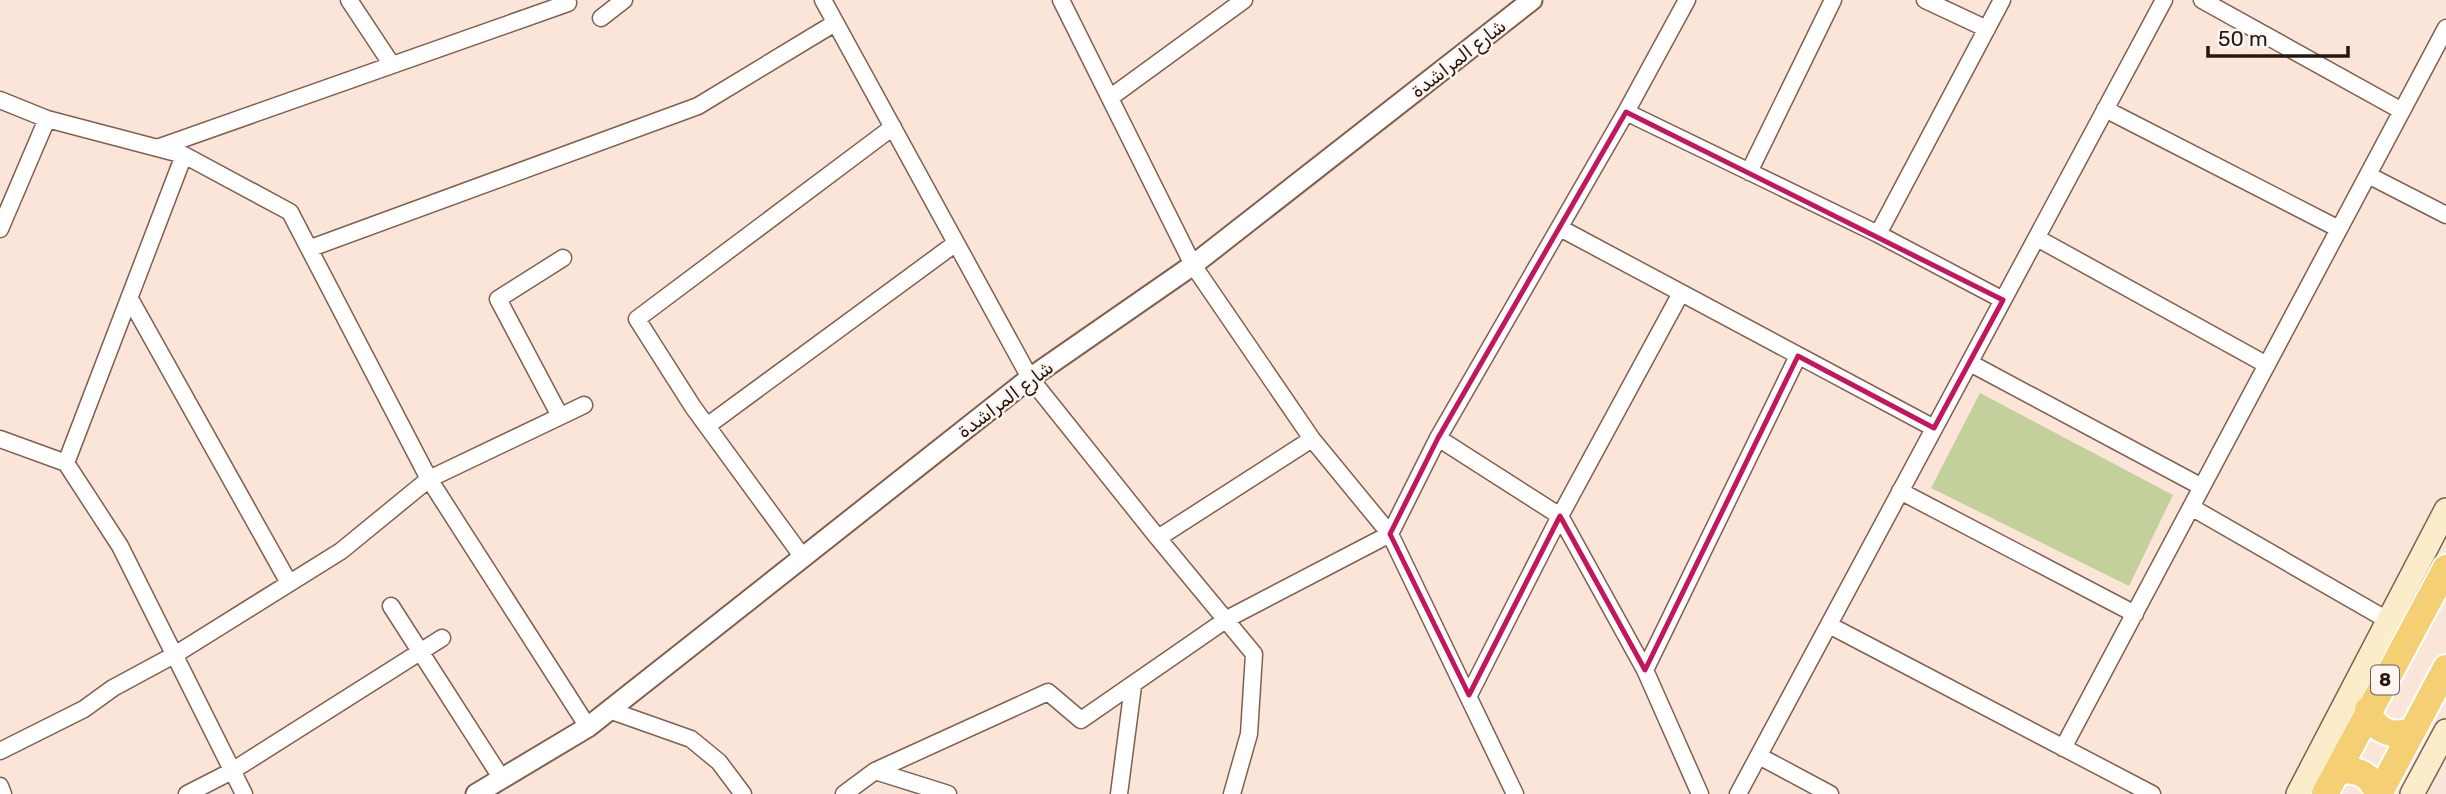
<svg xmlns="http://www.w3.org/2000/svg" width="2446" height="794" font-family="Rubik,'Noto Naskh Arabic',sans-serif">
<style>
.green{fill:#c4d09b}
.lines{fill:none;stroke-linecap:round;stroke-linejoin:round}
.minor-casing{stroke:#7f604f;stroke-width:19}
.tertiary-casing{stroke:#7f604f;stroke-width:23}
.secondary-casing{stroke:#7f604f;stroke-width:26}
.trunk-casing{stroke:#fff;stroke-width:30}
.minor{stroke:#fff;stroke-width:16}
.tertiary{stroke:#fff;stroke-width:19}
.secondary{stroke:#fbedca;stroke-width:23}
.trunk{stroke:#f4cf73;stroke-width:26}
.marked{fill:none;stroke:#c2185b;stroke-width:5;stroke-linejoin:round}
.labels{text-anchor:middle;stroke-width:5;stroke-linejoin:round;paint-order:stroke}
.shield{fill:#fdf5f1;stroke:#655a54;stroke-width:2}
.shield-label{font-size:18px;font-weight:bold;fill:#241811}
.street-label{font-size:19px;fill:#241811;stroke:#fdf5f1}
</style>
<rect width="100%" height="100%" fill="#fbe5d9"/>
<path class="green" d="M1980,393L2173,495L2129,586L1931,488Z"/>
<g class="lines">
<g class="minor-casing">
<path id="minor" d="M349,0L392,65
M823,0L1030,378L1158,538L1312,439
M1061,0L1193,265L1312,439L1390,534L1515,794
M1925,0L1987,29
M2202,0L2402,111
M601,18L624,0
M1111,97L1244,0
M0,100L47,119L184,155L290,212L429,479L588,727
M2105,109L2339,229
M1626,112L1878,234L2003,300
M157,148L568,3
M1749,172L1833,0
M2368,175L2446,215
M1560,228L1934,428
M0,229L47,119
M1878,234L2002,0
M2037,238L2267,365
M311,248L698,106L835,23
M130,299L289,583
M1970,363L2202,487
M560,416L498,299L563,258
M707,426L956,243
M1438,438L1560,516L1645,670L1700,794
M0,439L66,463L120,546L244,794
M66,463L184,155
M1900,491L2135,614
M2191,507L2396,625
M1158,538L1254,654L1249,734L1232,794
M802,556L693,407L637,319L893,127
M391,606L502,779
M1829,625L2152,794
M1645,670L1798,356
M1469,695L1560,516L1681,293
M609,710L691,739L719,762L743,794
M2063,748L2446,28
M0,751L84,709L113,688L176,654L341,551L429,479L584,405
M1759,756L1830,794
M875,771L948,794
M0,786L3,794
M187,794L232,771L442,638
M844,794L875,771L1048,692L1081,720L1227,619L1390,534L1438,438L1626,112L1687,0
M1119,794L1133,686
M1738,794L2164,0"/>
</g>
<g class="tertiary-casing">
<path id="tertiary" d="M476,794L588,727L1030,378L1193,265L1532,0"/>
</g>
<g class="secondary-casing">
<path id="secondary" d="M2298,794L2446,510
M2412,794L2446,731"/>
</g>
<g class="trunk-casing">
<path id="trunk" d="M2368,710C2374,730 2391,738 2411,731
M2337,772C2356,767 2372,775 2378,794
M2325,794L2446,568
M2379,794L2446,668"/>
</g>
<use href="#minor" class="minor"/>
<use href="#tertiary" class="tertiary"/>
<use href="#secondary" class="secondary"/>
<use href="#trunk" class="trunk"/>
</g>
<path class="marked" d="M1626,112L2003,300L1934,428L1798,356L1645,670L1560,516L1469,695L1390,534L1438,438Z"/>
<g class="labels">
<rect class="shield" x="2371" y="665.5" width="28" height="29" rx="5"/>
<g class="shield-label">
<text x="2385" y="686">8</text>
</g>
<g class="street-label">
<text transform="translate(1458 58) rotate(-38)" y="7">شارع المراشدة</text>
<text transform="translate(1005 399) rotate(-37)" y="7">شارع المراشدة</text>
</g>
</g>
<path d="M2208 46v10h140v-10" fill="none" stroke="#241811" stroke-width="3.5"/>
<text x="2218" y="46" font-size="21" fill="#241811" stroke="#fdf5f1" stroke-width="5" paint-order="stroke">50 m</text>
</svg>
